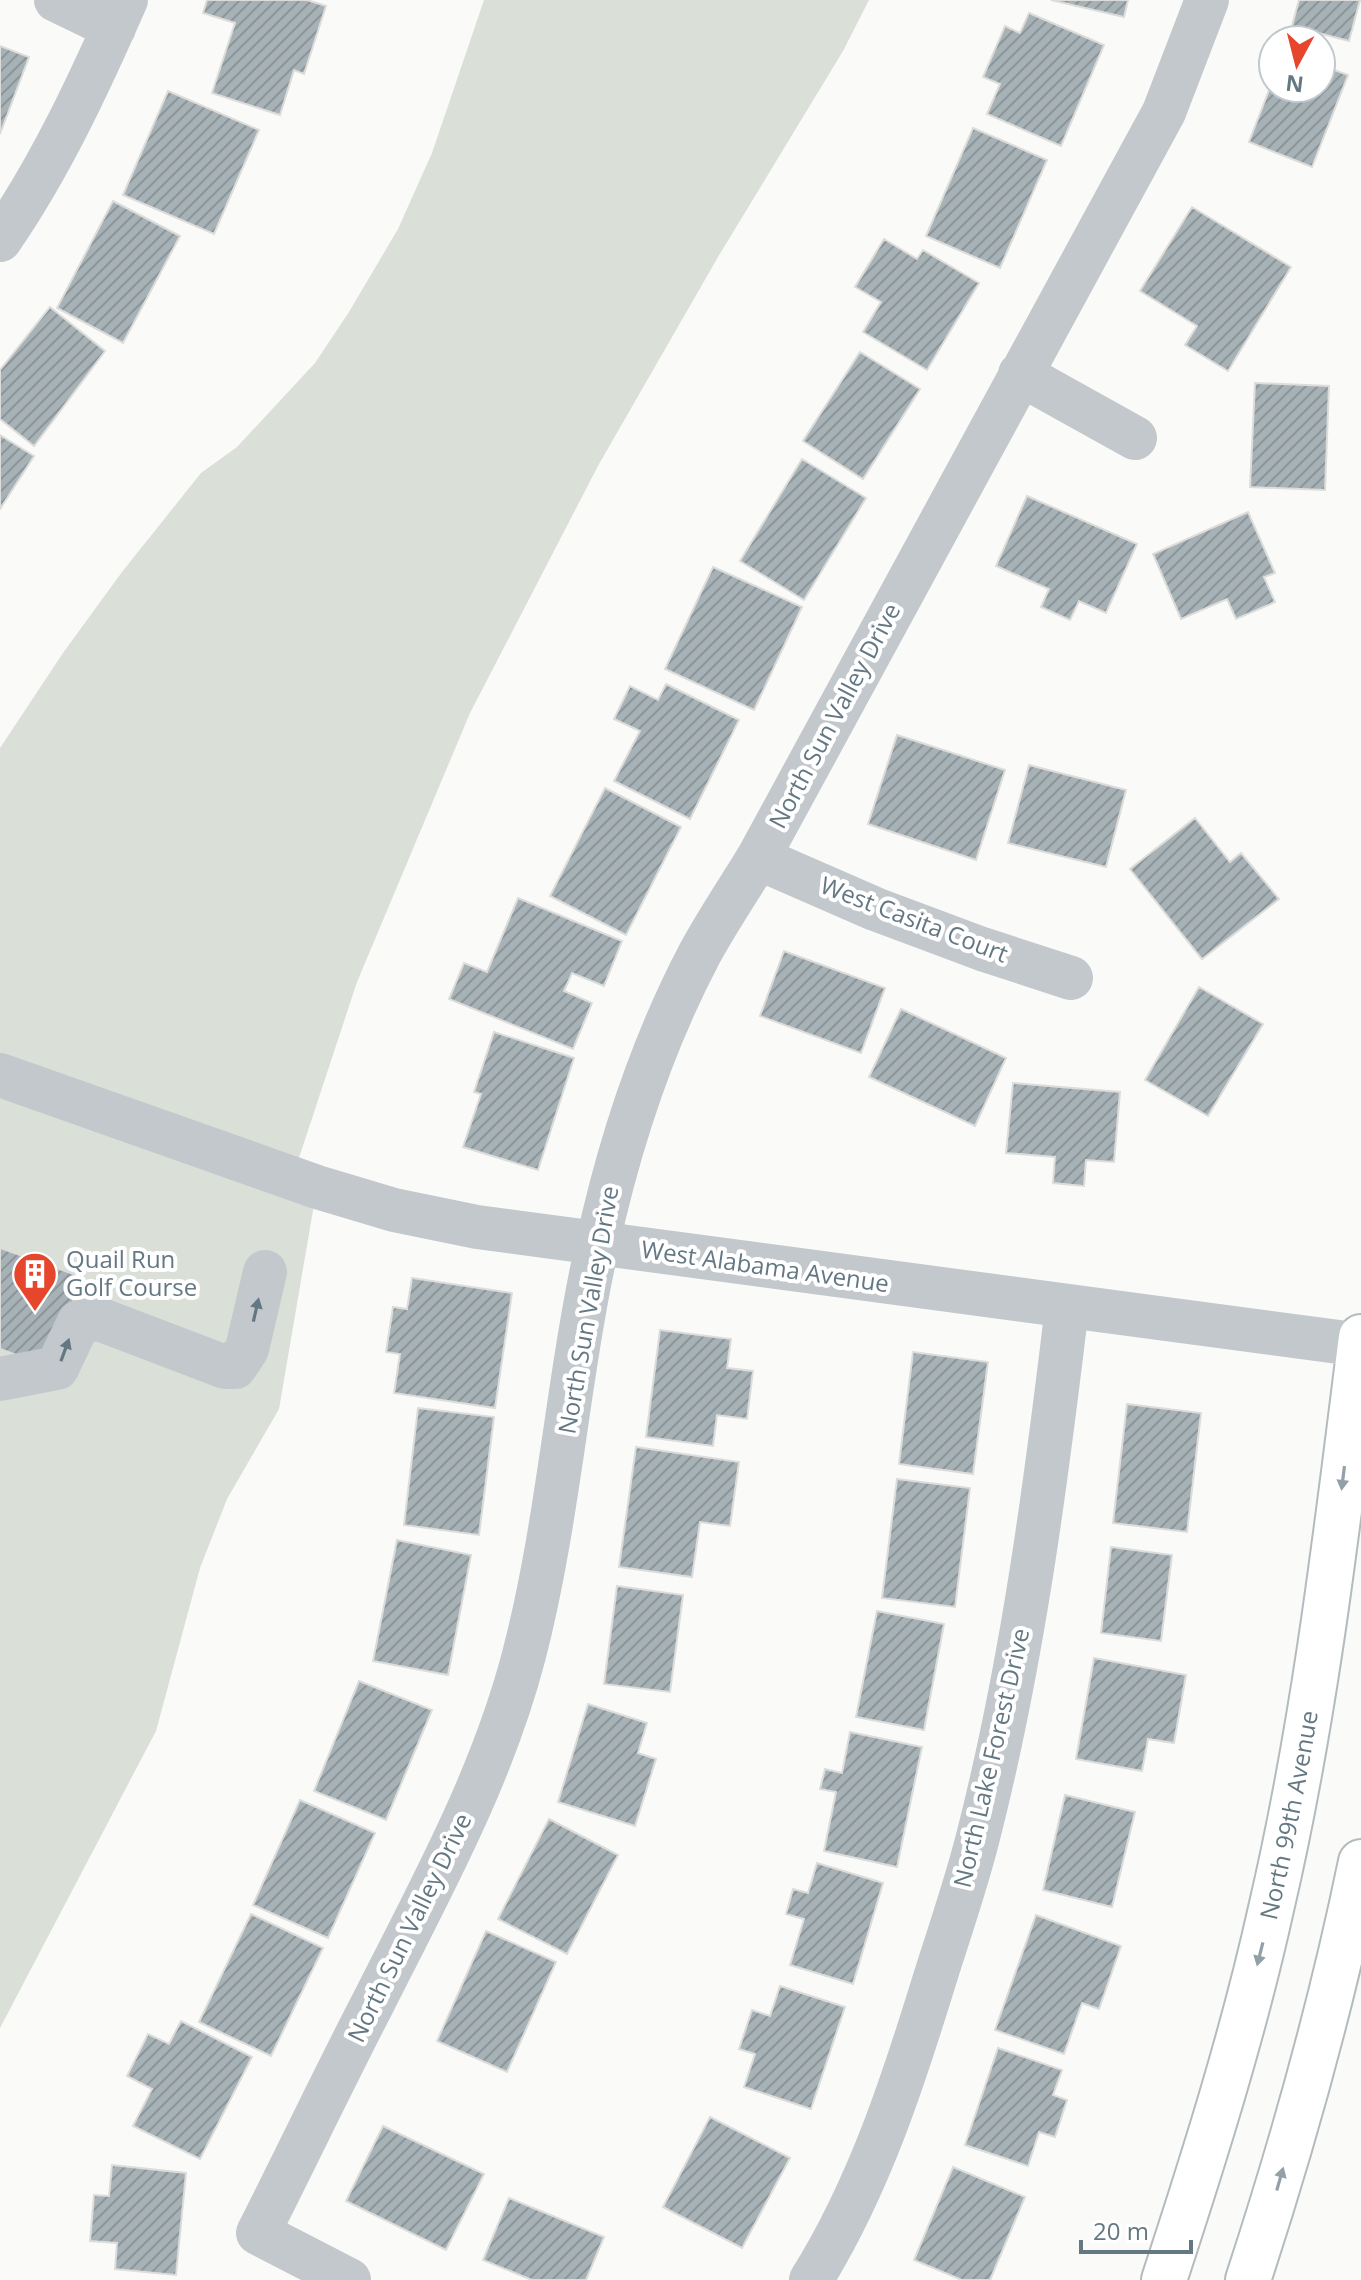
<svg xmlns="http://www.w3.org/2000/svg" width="1361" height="2280" font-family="'Open Sans',sans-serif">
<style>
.green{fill:#dadfd7}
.building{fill:url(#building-hatch);stroke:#dcdcda;stroke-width:2}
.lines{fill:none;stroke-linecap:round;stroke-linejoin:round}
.major-casing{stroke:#b4bbbe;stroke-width:48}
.minor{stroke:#c3c8cc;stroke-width:44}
.major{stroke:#fff;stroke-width:44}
.oneway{fill:#647883}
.oneway2{fill:#92a0a8}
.labels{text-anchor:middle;stroke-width:8;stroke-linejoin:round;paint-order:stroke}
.street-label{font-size:24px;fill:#647883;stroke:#fff}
.poi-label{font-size:24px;fill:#647883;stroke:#fff;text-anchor:start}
</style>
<defs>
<pattern id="building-hatch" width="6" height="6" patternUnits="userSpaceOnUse" patternTransform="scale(2)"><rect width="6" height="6" fill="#a7b2b7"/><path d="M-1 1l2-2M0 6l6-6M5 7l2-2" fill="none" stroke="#8c969a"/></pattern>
</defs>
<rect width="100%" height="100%" fill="#fafaf8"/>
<path class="green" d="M484,0H869L843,51L718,257L599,464L470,713L357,982L292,1179L317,1187L279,1409L227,1499L200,1568L156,1731L0,2028V748L63,653L122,572L201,473L237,447L315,363L349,312L398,229L432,153Z"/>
<path class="building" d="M207,0H307L326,6L304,74L294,70L280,115L212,93L235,23L203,13Z
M1051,0H1128L1124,17Z
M1299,0H1360L1349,41L1292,26Z
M1029,13L1104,45L1061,146L987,114L1000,84L983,77L1005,26L1020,33Z
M0,46L29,57L0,134Z
M1321,65L1348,75L1312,167L1249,142L1273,80V88H1321Z
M168,91L259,130L214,234L123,195Z
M973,128L1047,160L1000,268L926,236Z
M113,201L180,236L123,343L57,308Z
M1192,207L1291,267L1228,371L1185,345L1197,326L1140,291Z
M884,239L917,259L923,250L979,283L927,370L863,332L881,302L855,287Z
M50,307L105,351L34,446L0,419V370Z
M860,352L920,389L863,479L803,441Z
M1255,383L1329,386L1325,490L1250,487Z
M0,435L34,456L0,509Z
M802,459L866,498L804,600L740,561Z
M1027,496L1137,544L1106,613L1079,601L1070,620L1041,607L1049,589L996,566Z
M1248,512L1275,573L1264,577L1275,602L1236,619L1227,599L1181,619L1153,554Z
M713,567L802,607L754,710L665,669Z
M666,684L739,720L690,819L614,781L640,731L614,719L630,686L658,700Z
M897,735L1005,770L976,860L868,824Z
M1029,765L1126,790L1106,867L1008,843Z
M605,788L681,827L626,935L550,896Z
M1195,818L1230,862L1241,853L1279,899L1202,959L1130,869Z
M518,898L622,941L604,986L572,973L564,991L592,1003L573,1049L449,999L464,963L487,972Z
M784,951L885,988L861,1053L760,1016Z
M1199,987L1263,1024L1208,1116L1145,1080Z
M901,1009L1006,1058L975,1126L869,1077Z
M494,1032L574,1058L538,1170L463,1147L481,1094L474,1092Z
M1013,1083L1120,1092L1114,1162L1086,1160L1084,1186L1053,1183L1055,1157L1006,1153Z
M0,1248L82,1277L49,1367L0,1349Z
M412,1278L512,1293L495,1408L394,1393L400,1354L386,1352L393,1307L407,1309Z
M660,1330L731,1339L727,1368L753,1371L747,1419L717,1415L713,1446L646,1437Z
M913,1352L988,1362L973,1474L899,1464Z
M1127,1404L1201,1413L1187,1532L1113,1523Z
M418,1408L494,1417L479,1535L404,1525Z
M636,1447L739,1462L730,1526L700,1522L692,1577L619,1567Z
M897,1479L970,1488L955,1607L882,1598Z
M397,1540L471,1555L448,1675L373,1661Z
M1111,1547L1172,1555L1161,1641L1101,1633Z
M617,1586L683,1595L670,1692L604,1684Z
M877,1611L944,1624L924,1730L856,1717Z
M1094,1658L1186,1675L1174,1743L1148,1739L1142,1771L1076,1759Z
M359,1681L432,1710L386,1820L314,1791Z
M588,1704L647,1723L638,1753L656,1759L635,1826L558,1802Z
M850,1732L922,1747L897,1867L824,1851L836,1792L820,1789L825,1769L842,1773Z
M1065,1795L1135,1812L1112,1907L1043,1890Z
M300,1800L375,1833L328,1938L253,1905Z
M549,1819L618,1855L567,1954L498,1919Z
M817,1863L883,1883L853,1984L790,1965L804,1919L786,1914L793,1889L808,1893Z
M251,1914L323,1948L271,2056L199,2022Z
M1036,1915L1121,1946L1099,2009L1082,2003L1064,2054L995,2030Z
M486,1931L556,1962L507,2072L437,2041Z
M780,1986L845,2007L811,2109L744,2087L755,2054L739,2049L752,2010L770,2016Z
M181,2021L252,2057L200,2159L133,2126L152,2089L127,2076L148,2034L169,2044Z
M998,2048L1062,2070L1053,2095L1067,2100L1055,2137L1039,2132L1028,2166L965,2145Z
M710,2117L790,2158L742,2248L663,2207Z
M383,2126L484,2174L446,2250L346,2201Z
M112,2165L186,2173L176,2275L115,2269L117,2243L90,2241L94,2195L109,2196Z
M953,2167L1025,2197L990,2280H962L914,2260Z
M509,2198L604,2237L586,2280H532L483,2260Z"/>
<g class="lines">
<g class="major-casing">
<g id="major">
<path id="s1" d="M1164,2280C1204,2158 1243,2035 1271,1909C1315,1721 1337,1528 1361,1337"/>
<path d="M1248,2280C1293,2143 1332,2003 1361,1862"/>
</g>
</g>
<path class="minor" d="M56,0L114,28
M0,240C51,166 90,82 126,0
M1020,374L1135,438
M758,858L875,909L982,949L1071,978
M0,1075L317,1187L394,1210L477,1227L1361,1345
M0,1379L57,1368L79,1322L99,1319L225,1367H235L247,1349L265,1272
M349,2280L258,2233C297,2156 334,2078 374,2001C431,1888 492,1778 524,1655C559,1520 567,1381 597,1246C619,1145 652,1044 700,953C718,920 739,889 758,858L1164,112L1207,0
M811,2280C869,2187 903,2082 935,1978C950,1930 967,1882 979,1833C1023,1660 1046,1483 1067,1307"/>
<use href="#major" class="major"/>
</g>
<defs><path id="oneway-solid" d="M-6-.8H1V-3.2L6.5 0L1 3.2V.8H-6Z" transform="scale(2)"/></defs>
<g class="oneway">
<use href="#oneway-solid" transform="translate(256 1310) rotate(-77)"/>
<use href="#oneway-solid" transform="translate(65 1350) rotate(-70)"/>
</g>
<g class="oneway2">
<use href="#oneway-solid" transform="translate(1343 1478) rotate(97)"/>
<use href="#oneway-solid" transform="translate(1260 1954) rotate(104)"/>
<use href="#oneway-solid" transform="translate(1280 2179) rotate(-74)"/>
</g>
<defs>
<g id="building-pin" transform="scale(2.3)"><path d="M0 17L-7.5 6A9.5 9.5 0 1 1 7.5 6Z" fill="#e6472c" stroke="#fff"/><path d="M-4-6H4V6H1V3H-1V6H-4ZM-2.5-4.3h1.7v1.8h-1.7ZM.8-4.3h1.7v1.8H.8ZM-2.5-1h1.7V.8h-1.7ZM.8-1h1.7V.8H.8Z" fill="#fff"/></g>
</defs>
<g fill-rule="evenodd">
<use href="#building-pin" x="35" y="1274"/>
</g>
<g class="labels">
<g class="street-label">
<text transform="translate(835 716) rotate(-62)" y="8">North Sun Valley Drive</text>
<text transform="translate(914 920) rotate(21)" y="8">West Casita Court</text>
<text transform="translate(765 1267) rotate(8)" y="8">West Alabama Avenue</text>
<text transform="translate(589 1310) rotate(-80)" y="8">North Sun Valley Drive</text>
<text transform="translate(992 1758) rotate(-77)" y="8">North Lake Forest Drive</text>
<text dy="8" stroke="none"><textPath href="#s1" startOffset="482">North 99th Avenue</textPath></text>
<text transform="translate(410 1928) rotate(-64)" y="8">North Sun Valley Drive</text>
</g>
<g class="poi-label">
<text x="66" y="1268">Quail Run<tspan x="66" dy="28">Golf Course</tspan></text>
</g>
</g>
<g transform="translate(1297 64) rotate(187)"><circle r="38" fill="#ffffff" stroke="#c1c9cd" stroke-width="2"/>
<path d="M0-6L14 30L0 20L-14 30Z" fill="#e6472c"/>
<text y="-12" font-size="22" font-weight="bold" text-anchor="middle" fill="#647883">N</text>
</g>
<path d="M1081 2240v12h110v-12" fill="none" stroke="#647883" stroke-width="4"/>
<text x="1093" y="2240" font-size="24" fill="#647883" stroke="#ffffff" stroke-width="6" paint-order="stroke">20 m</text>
</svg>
